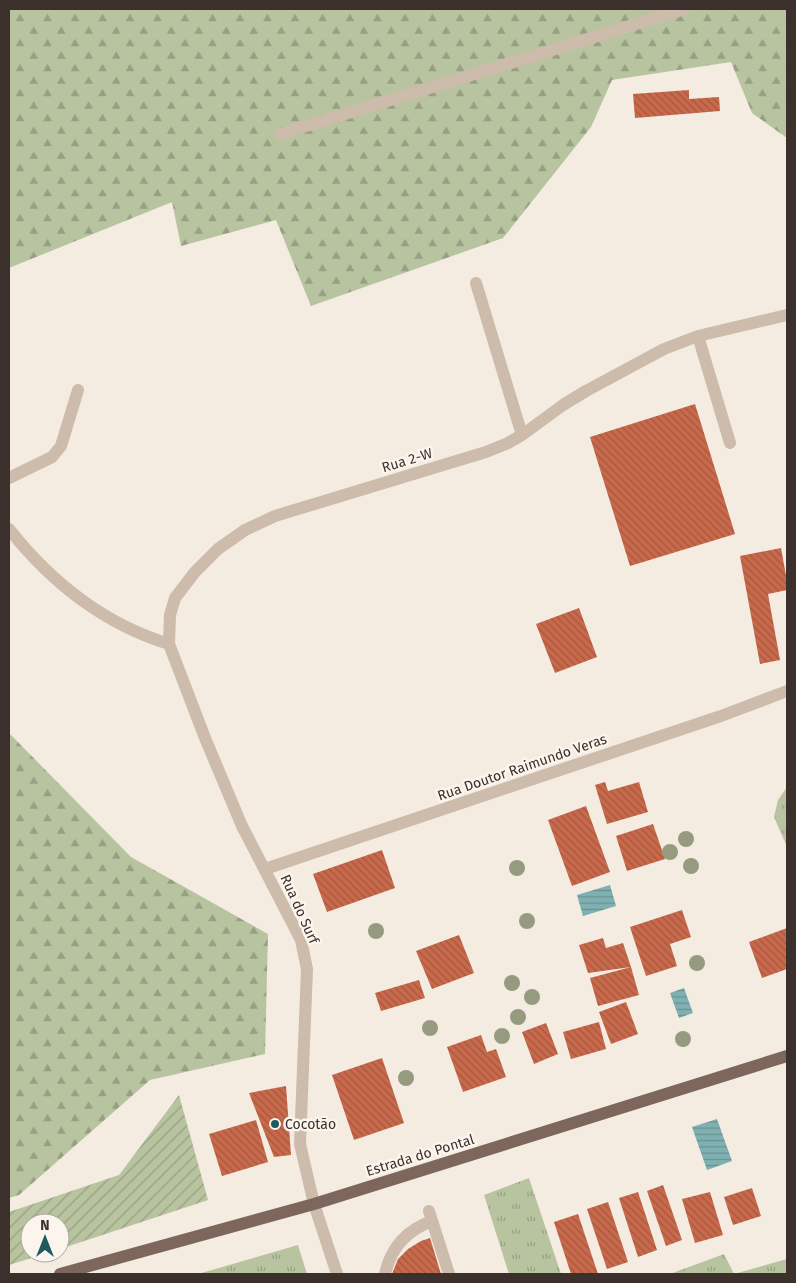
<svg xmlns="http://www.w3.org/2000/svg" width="796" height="1283" font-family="'Fira Sans',sans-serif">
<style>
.grass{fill:url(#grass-tufts)}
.forest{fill:url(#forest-firs)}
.garden{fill:url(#garden-furrows)}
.water{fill:url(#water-rules)}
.building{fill:url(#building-back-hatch)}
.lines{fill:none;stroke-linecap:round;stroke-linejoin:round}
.minor{stroke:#cdbbac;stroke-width:12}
.major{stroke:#7d675c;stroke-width:12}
.tree{fill:#969b7f}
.poi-dot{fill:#1f5a5e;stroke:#fbf5ee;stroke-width:2}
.labels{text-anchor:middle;stroke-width:5;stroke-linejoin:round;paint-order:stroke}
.street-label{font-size:14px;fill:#3b302b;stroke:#fbf5ee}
.poi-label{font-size:14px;fill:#3b302b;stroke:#fbf5ee;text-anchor:start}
</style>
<defs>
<pattern id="grass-tufts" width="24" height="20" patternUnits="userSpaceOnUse" patternTransform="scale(1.25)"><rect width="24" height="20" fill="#b8c4a0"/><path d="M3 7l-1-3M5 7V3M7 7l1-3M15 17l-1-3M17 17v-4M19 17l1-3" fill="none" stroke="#97a083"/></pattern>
<pattern id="forest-firs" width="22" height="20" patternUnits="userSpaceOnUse" patternTransform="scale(1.25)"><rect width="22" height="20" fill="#b8c4a0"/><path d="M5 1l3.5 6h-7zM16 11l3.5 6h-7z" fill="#97a083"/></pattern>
<pattern id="garden-furrows" width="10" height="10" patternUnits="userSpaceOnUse" patternTransform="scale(1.25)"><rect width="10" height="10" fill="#b8c4a0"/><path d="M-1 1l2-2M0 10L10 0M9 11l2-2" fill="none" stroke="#97a083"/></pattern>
<pattern id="water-rules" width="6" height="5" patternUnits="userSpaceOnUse" patternTransform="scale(1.25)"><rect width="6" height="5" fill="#7fb0b2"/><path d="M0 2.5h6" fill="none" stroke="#699091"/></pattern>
<pattern id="building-back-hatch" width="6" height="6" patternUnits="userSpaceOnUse" patternTransform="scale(1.25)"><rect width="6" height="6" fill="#c8694b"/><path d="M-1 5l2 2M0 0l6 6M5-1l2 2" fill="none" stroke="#a4573f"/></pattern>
</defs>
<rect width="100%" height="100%" fill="#f4ebe1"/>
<path class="grass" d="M787,787V847L774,817L778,800Z
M529,1178L561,1274H509L484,1195Z
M298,1245L307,1274H198Z
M724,1254L734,1274L787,1259V1274H670Z"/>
<path class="forest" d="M9,9H787V138L752,113L731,62L612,80L591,127L503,238L311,306L276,220L181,246L172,202L9,268Z
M9,733L131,857L268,934L265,1054L150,1080L19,1195L9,1198Z"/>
<path class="garden" d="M179,1095L208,1200L60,1249V1223H30V1253H47L9,1265V1212L119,1175Z"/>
<path class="water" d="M610,885L616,906L583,916L577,895Z
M684,988L693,1013L679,1018L670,993Z
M717,1119L732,1161L707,1170L692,1127Z"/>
<path class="building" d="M689,90V99L719,97L720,111L635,118L633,94Z
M695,404L735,534L630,566L590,437Z
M781,548L787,581V590L768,594L780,660L760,664L740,556Z
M579,608L597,657L555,673L536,624Z
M605,782L608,791L639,782L648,812L607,824L595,785Z
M586,806L610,872L572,886L548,820Z
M653,824L665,859L627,871L616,836Z
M382,850L395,888L327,912L313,874Z
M682,910L691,937L670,944L677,966L646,976L630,927Z
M787,928V969L762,978L749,942Z
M459,935L474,973L432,989L416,951Z
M603,938L606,948L623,943L631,967L639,995L598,1006L590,978L631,967L588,973L579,945Z
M419,980L425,998L381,1011L375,993Z
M626,1002L638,1034L611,1044L599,1012Z
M599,1022L606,1049L571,1059L563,1032Z
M546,1023L558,1054L534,1064L522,1032Z
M481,1035L487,1052L496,1049L506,1077L463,1092L447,1047Z
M382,1058L404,1123L354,1140L332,1075Z
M286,1086L291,1155L274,1157L249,1093Z
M256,1120L268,1162L222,1176L209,1134Z
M663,1185L682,1240L666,1246L647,1191Z
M752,1188L761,1216L733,1225L724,1197Z
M638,1192L657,1250L638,1257L619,1198Z
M710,1192L723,1235L695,1243L682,1199Z
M608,1202L628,1262L607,1269L587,1209Z
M578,1214L598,1274H571L554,1222Z
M430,1238L441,1274H392L398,1259L408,1249L421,1241Z"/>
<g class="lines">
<path class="minor" d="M280,134L685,9
M476,283L522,435
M698,336L787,315
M9,478L52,457L61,446L78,390
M9,529C51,582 104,624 169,644
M265,869L721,716L787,691
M429,1211L449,1274
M337,1274L314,1204L300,1144L307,969L301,940L242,826L205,738L169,644L170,615L175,598L195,572L218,549L245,530L275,516L486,452L508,443L522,435L563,405L586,391L664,349L698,336L730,443
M385,1274C391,1247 407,1230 432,1221"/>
<path class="major" d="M60,1274L314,1204L787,1056"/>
</g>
<g class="tree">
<circle cx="686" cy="839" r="8"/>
<circle cx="670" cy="852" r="8"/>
<circle cx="691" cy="866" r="8"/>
<circle cx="517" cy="868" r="8"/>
<circle cx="527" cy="921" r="8"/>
<circle cx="376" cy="931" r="8"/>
<circle cx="697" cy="963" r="8"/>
<circle cx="512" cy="983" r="8"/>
<circle cx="532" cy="997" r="8"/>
<circle cx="518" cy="1017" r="8"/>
<circle cx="430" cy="1028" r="8"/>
<circle cx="502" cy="1036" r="8"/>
<circle cx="683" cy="1039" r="8"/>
<circle cx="406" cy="1078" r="8"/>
</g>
<circle class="poi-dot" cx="275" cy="1124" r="5"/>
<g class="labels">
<g class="street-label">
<text transform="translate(407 460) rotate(-17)" y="5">Rua 2-W</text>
<text transform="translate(522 767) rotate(-19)" y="5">Rua Doutor Raimundo Veras</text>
<text transform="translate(300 909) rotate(66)" y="5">Rua do Surf</text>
<text transform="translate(420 1155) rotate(-17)" y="5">Estrada do Pontal</text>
</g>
<g class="poi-label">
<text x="285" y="1129">Cocotão</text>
</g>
</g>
<rect width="796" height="1283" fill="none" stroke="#3b302b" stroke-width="20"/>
<g transform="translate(45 1238)"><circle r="24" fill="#fbf5ee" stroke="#aea6a0"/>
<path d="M0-4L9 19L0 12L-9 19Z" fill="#1f5a5e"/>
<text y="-8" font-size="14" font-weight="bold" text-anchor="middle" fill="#3b302b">N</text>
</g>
</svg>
